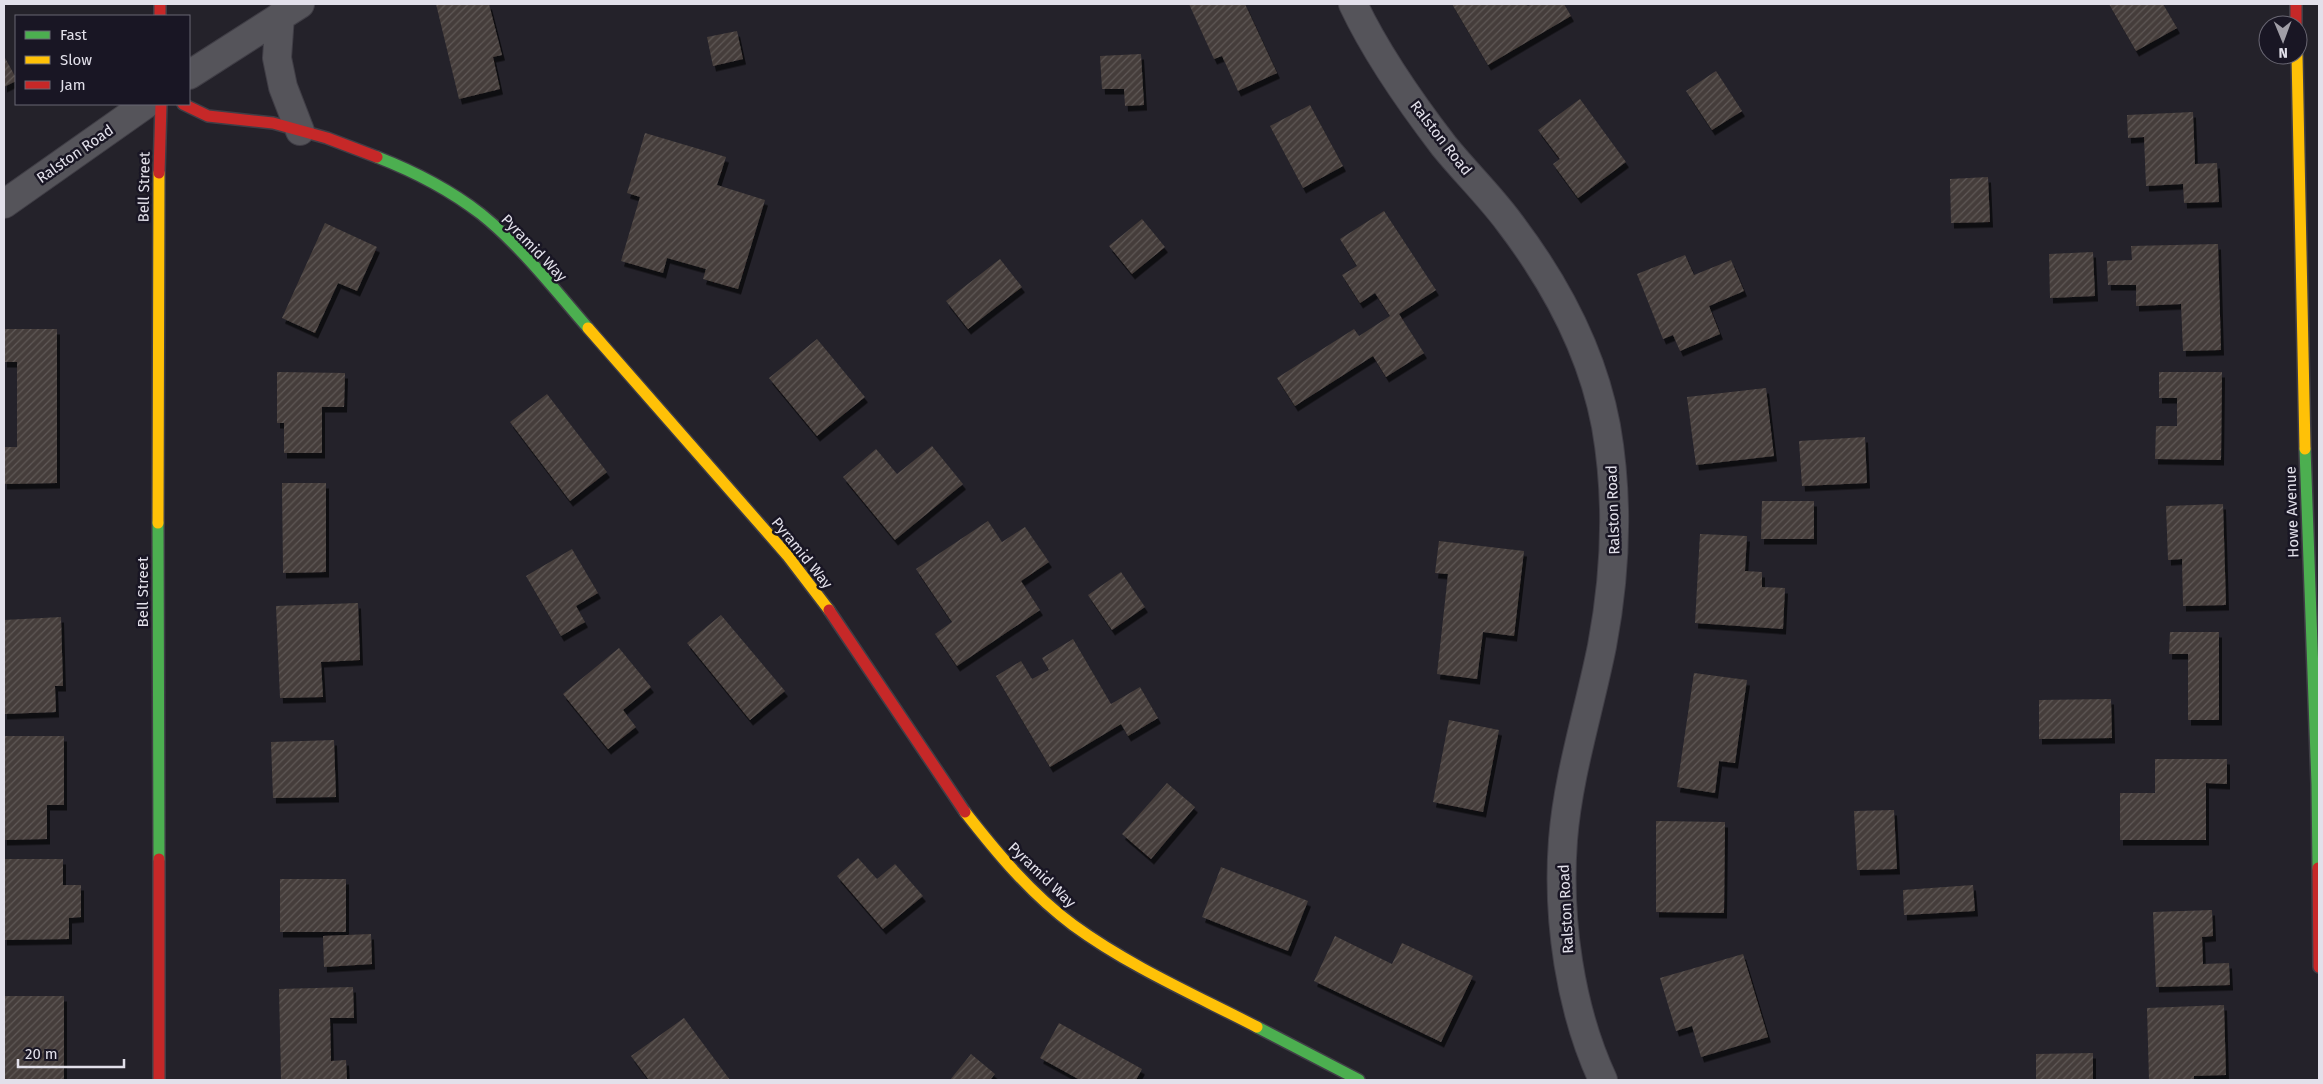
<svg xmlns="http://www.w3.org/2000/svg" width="2323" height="1084" font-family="'Fira Sans',sans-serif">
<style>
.building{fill:url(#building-hatch);filter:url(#shadow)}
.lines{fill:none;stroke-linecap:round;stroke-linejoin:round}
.street-casing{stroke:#403e46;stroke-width:30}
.fast-casing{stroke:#403e46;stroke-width:14}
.slow-casing{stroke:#403e46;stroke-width:14}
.jam-casing{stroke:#403e46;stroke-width:14}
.street{stroke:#55545a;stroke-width:28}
.fast{stroke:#4caf50;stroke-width:11}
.slow{stroke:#ffc107;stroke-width:11}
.jam{stroke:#c62828;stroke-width:11}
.labels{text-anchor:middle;stroke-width:5;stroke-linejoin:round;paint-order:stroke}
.street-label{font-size:15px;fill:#e2e0ea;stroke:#191624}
</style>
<defs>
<pattern id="building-hatch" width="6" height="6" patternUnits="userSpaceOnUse" patternTransform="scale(1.25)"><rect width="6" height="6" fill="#453d3a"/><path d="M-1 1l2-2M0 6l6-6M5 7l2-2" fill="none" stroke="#605957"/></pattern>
<filter id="shadow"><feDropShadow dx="3" dy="5.5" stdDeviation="0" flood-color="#0009"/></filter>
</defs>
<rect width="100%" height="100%" fill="#24222a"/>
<path class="building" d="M436,4H489L502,55L493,57L500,89L459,99Z
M1189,4H1245L1277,73L1238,91L1222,56L1214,59Z
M1452,4H1526L1528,6L1532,4H1564L1571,16L1488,65Z
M2109,4H2163L2177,28L2136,51Z
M737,31L743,59L713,66L707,37Z
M1141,54L1144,105L1125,106L1124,89H1102L1100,56Z
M4,56L16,78V81L4,87Z
M1716,71L1742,111L1712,130L1686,91Z
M1580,99L1626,162L1578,198L1553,164L1560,159L1538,130Z
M1310,105L1343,166L1303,188L1270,126Z
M2193,112L2195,164L2217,163L2219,202L2184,203L2183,184L2146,186L2144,137L2128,138L2127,115Z
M645,133L726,157L717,185L765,200L738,289L703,279L706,269L667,258L663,273L621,261L640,197L627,193Z
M1988,177L1990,222L1951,223L1950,179Z
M1384,211L1436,290L1399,314L1424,353L1386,377L1373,356L1295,406L1277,378L1354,329L1359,336L1390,316L1375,293L1360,303L1342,275L1357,266L1340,239Z
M1142,219L1165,247L1132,274L1109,246Z
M325,223L377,247L357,291L338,283L315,333L282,318Z
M2218,244L2221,350L2183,351L2181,304L2136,306V285H2108L2107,261L2132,260L2131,246Z
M2093,252L2095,296L2050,298L2049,254Z
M1685,255L1694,275L1731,260L1744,291L1709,306L1720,334L1680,351L1673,335L1663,339L1637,274Z
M1000,259L1022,287L968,329L946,301Z
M4,329H57V483L4,484V447H17V362H4Z
M817,339L865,397L817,436L769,378Z
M277,372L345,373L344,407H322V453H284V423H277Z
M2159,372H2222L2221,460L2155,459L2156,426H2177V398H2159Z
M1766,388L1774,456L1696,465L1687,397Z
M547,394L607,472L570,501L510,422Z
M1865,437L1867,483L1802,486L1799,441Z
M932,446L963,484L895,540L843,477L876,449L897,474Z
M282,483H326V572L283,573Z
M1762,501H1814V539H1761Z
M2223,504L2226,605L2183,606L2182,559L2168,560L2166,506Z
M988,521L1002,542L1025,527L1049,562L1021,581L1040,610L957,666L935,634L952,622L916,569Z
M1700,534L1747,536L1745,571L1762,572V587L1785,588L1783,629L1695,623Z
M1439,541L1524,551L1514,636L1483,632L1477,679L1437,674L1448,574L1435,573Z
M572,549L598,593L576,606L585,622L561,636L526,576Z
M1121,572L1145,607L1112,630L1088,595Z
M358,603L360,660L321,662L323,697L280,698L276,606Z
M721,615L785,691L750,720L687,643Z
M61,617L63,686H55L56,712L4,714V620Z
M2170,632H2219V720H2188V654H2169Z
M1073,639L1111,704L1140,687L1158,718L1128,736L1121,724L1050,767L996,676L1021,661L1032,679L1049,670L1042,658Z
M619,648L651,687L623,710L636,727L608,749L563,694Z
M1694,673L1747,680L1735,763L1719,761L1715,793L1677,787Z
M2111,699L2112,738L2039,739V700Z
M1449,720L1499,730L1483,812L1433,802Z
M4,736H64V805H47V839L4,840Z
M334,740L336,797L273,798L271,742Z
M2155,759H2227V784L2206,783V840H2120V793H2155Z
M1167,783L1195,807L1151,859L1122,834Z
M1894,810L1897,869L1857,870L1854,811Z
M1656,821L1725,822L1724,913L1656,912Z
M858,858L877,879L895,864L923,896L883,929L837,876Z
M4,859H63V885H81V917L69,918V939L4,940Z
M1221,867L1308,901L1288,951L1202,917Z
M280,879H346V932H280Z
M1973,885L1975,911L1904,915L1903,890Z
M2212,910L2213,936L2202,937L2203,964L2229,963L2230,985L2156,987L2153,912Z
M371,934L372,964L324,967L323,936Z
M1335,936L1392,964L1402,943L1473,976L1441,1042L1314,981Z
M1743,954L1768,1037L1701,1057L1692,1026L1676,1031L1660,978Z
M353,987L354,1018H330L331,1061L346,1060L347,1080H281L279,989Z
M4,996H64V1080H4Z
M2224,1005L2226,1075L2194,1076V1080H2149L2147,1008Z
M684,1018L730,1080H649L631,1056Z
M1059,1023L1142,1069L1136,1080H1080L1040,1058Z
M2093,1053V1080H2036V1054Z
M971,1054L995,1074L990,1080H950Z"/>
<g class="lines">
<g class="street-casing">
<path id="street" d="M1353,4C1376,53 1411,103 1444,146C1465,172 1489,195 1509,222C1554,281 1592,351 1606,426C1619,500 1616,572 1602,646C1589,711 1568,775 1563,840C1557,919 1570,1009 1603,1080
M280,16L277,58L283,87L300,131
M189,75L300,4
M4,204L146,104"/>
</g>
<g class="fast-casing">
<path id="fast" d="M377,157C413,171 450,190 481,214C521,246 554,289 588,328
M2305,449L2317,784L2318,868
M158,523L159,859
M1257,1027L1359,1080"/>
</g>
<g class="slow-casing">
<path id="slow" d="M2297,55L2305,449
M588,328L787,555L829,610
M158,523L159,173
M965,812C997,853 1031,894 1073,925C1129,966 1195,995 1257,1027"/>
</g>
<g class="jam-casing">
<path id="jam" d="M160,4V16
M2296,4V25
M183,104L208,116L273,123L327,138L377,157
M159,173L161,104
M829,610L965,812
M159,859V1080
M2318,868L2319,967"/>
</g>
<use href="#street" class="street"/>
<use href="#fast" class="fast"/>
<use href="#slow" class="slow"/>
<use href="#jam" class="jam"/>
</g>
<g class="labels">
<g class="street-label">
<text transform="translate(1441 138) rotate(52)" y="5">Ralston Road</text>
<text transform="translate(75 154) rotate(-35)" y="5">Ralston Road</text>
<text transform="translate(144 187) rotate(-89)" y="5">Bell Street</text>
<text transform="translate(534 248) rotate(46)" y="5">Pyramid Way</text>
<text transform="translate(1613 510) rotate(-92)" y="5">Ralston Road</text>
<text transform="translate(2292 512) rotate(-92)" y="5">Howe Avenue</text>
<text transform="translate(802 553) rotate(51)" y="5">Pyramid Way</text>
<text transform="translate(143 592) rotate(-90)" y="5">Bell Street</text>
<text transform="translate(1042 875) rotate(44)" y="5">Pyramid Way</text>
<text transform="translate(1566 909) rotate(-93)" y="5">Ralston Road</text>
</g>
</g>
<rect width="2323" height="1084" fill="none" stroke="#e2e0ea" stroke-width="10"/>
<rect x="15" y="15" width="175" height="90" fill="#191624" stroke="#696773"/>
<rect x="25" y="31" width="25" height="8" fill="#4caf50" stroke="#696773"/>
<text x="60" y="40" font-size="15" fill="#e2e0ea">Fast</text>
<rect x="25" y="56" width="25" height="8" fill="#ffc107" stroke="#696773"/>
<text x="60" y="65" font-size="15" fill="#e2e0ea">Slow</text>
<rect x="25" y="81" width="25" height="8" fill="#c62828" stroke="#696773"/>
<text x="60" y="90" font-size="15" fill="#e2e0ea">Jam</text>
<g transform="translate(2283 40) rotate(179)"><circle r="24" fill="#191624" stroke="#696773"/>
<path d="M0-4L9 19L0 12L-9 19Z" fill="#a09ea7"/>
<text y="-8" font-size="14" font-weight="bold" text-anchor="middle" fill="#e2e0ea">N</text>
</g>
<path d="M18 1059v8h106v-8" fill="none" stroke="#e2e0ea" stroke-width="2.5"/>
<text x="25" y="1059" font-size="15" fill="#e2e0ea" stroke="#191624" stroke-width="4" paint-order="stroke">20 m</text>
</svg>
